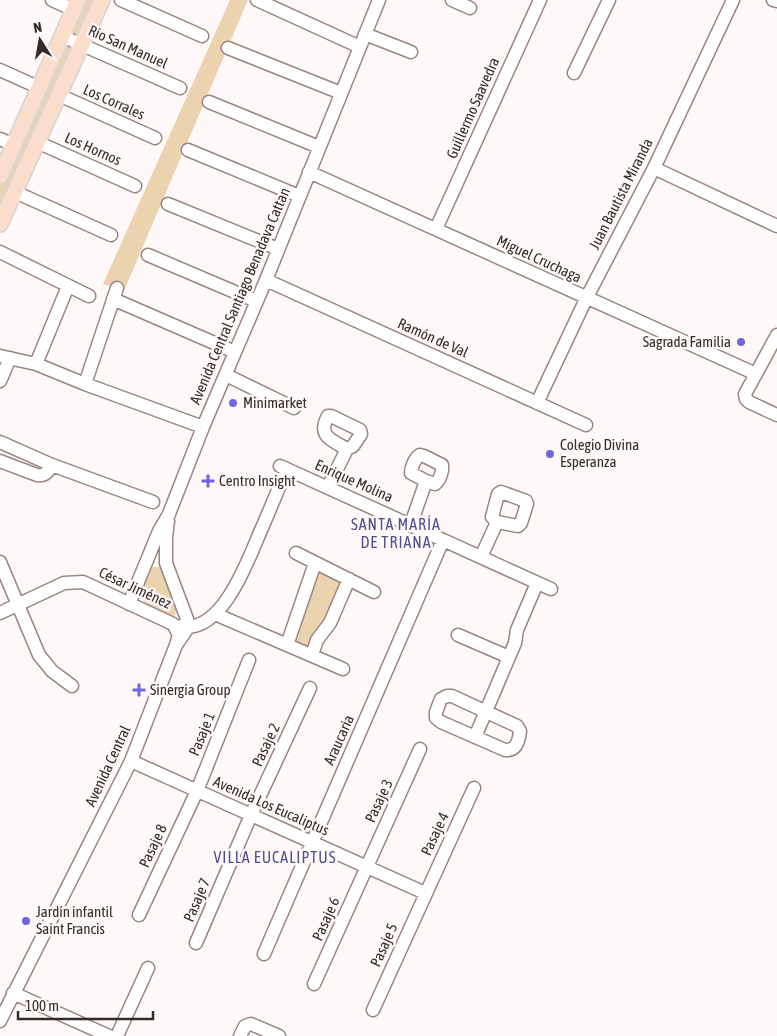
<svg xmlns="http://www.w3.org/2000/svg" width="777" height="1036" font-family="'Asap Condensed',sans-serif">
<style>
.green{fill:#ecd3b0}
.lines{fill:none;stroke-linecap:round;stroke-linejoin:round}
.minor-casing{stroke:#9a8580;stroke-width:15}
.major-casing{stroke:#d7d5d4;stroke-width:18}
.minor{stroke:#fff;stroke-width:12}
.major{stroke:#faddcb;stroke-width:15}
.poi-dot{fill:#7066e0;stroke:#fef9f8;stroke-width:2}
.labels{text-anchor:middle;stroke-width:5;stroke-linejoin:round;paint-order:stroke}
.street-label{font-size:15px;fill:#352c2a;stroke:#fef9f8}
.poi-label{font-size:15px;fill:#352c2a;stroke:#fef9f8;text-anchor:start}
.neighbourhood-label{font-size:16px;letter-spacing:1px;fill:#504f8d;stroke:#fef9f8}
</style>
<rect width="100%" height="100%" fill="#fef9f8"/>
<path class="green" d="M84,0H99L0,219V178Z
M230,0H248L124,291L103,284Z
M153,567H159C166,577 180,604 175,616C161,613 146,608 140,595L148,572Z
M319,570L343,582L328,621L309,649L296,643Z"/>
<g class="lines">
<g class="minor-casing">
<path id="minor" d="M52,0L74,10
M121,0L202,36
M257,0L360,47
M452,0L470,8
M773,0L777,1
M365,34L411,52
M62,36L180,88
M228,48L341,93
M0,70L40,88
M574,73L609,0
M59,95L155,138
M209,102L319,147
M0,139L14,145
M37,142L135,186
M188,150L299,196
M654,168L777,226
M309,172L756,374
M15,192L111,235
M168,204L278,249
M436,229L540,0
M0,252L89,296
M148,255L256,301
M266,280L586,425
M113,299L235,352
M777,335L745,394L746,399L749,402L777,415
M0,356L36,364L85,384L203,427
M36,364L68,286
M226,375L294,408
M0,381L10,358
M85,384L117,288
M537,403L586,299L654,168L733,0
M328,416H331L360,430L361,434L353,446L347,449C331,440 317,436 328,416Z
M0,442L52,465
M420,455L424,456L442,465C443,471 440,480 435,484L426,481L411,473C411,467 415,458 420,455Z
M0,461L37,475C45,476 48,472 52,465L153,502
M280,466L551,589
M328,487L347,449
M501,492L526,501L527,504L521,523L518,526L497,522L492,517L498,494Z
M411,524L426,481
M296,553L374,592
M481,557L497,522
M0,562L39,655L52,671L72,686
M129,604L159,531L169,514L203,427L266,280L379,0
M0,613L64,583L83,582L173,624L179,635L176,645
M215,614L343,669
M181,626C222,635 249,558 261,530C270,510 278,489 287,469
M458,635L509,657
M287,645L315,563
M312,655L317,640L330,623L349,579
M447,696H452L517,726L520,731C519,741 516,751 505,750L441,722L436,718V712L441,699Z
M475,737L515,643L517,630L537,583
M131,761L425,893
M139,915L197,791L249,660
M196,943L251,815L310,688
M264,954L443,540
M314,984L420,749
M13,993L109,1036
M373,1010L474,788
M0,1021L131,761L176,645L187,629V619L166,563V537L168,521
M117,1036L148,968
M240,1036L245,1026L251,1024L279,1036"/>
</g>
<g class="major-casing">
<path id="major" d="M0,176L78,0
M0,224L102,0"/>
</g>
<use href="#minor" class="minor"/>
<use href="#major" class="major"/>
</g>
<g class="poi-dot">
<circle cx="741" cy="342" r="5"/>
<circle cx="233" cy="403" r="5"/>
<circle cx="550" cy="454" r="5"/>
<path d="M205.5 473.5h5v5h5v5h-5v5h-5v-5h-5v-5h5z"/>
<path d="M136.5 682.5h5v5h5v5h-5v5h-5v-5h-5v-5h5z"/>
<circle cx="26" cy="921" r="5"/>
</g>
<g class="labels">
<g class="street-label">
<text transform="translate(128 47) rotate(24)" y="5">Río San Manuel</text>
<text transform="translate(114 102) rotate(24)" y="5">Los Corrales</text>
<text transform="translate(473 108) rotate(-66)" y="5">Guillermo Saavedra</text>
<text transform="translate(93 149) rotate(24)" y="5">Los Hornos</text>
<text transform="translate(621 194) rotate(-63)" y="5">Juan Bautista Miranda</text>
<text transform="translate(539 259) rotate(25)" y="5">Miguel Cruchaga</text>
<text transform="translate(240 296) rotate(-67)" y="5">Avenida Central Santiago Benadava Cattan</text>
<text transform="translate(433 338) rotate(24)" y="5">Ramón de Val</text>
<text transform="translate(354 481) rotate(24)" y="5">Enrique Molina</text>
<text transform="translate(135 588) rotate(25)" y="5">César Jiménez</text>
<text transform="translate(202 734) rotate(-68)" y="5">Pasaje 1</text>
<text transform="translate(339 740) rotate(-66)" y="5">Araucaria</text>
<text transform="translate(266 745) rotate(-65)" y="5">Pasaje 2</text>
<text transform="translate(108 766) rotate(-65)" y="5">Avenida Central</text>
<text transform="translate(379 801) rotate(-65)" y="5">Pasaje 3</text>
<text transform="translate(271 806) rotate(24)" y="5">Avenida Los Eucaliptus</text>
<text transform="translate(435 834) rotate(-65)" y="5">Pasaje 4</text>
<text transform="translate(153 846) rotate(-65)" y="5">Pasaje 8</text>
<text transform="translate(197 900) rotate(-67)" y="5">Pasaje 7</text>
<text transform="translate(326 919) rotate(-66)" y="5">Pasaje 6</text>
<text transform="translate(384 945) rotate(-66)" y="5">Pasaje 5</text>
</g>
<g class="poi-label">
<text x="731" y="347" text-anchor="end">Sagrada Familia</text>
<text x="243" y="408">Minimarket</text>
<text x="560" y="450">Colegio Divina<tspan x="560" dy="17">Esperanza</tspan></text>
<text x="219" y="486">Centro Insight</text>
<text x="150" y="695">Sinergia Group</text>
<text x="36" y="917">Jardín infantil<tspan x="36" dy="17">Saint Francis</tspan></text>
</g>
<g class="neighbourhood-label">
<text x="396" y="530">SANTA MARÍA<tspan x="396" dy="18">DE TRIANA</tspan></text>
<text x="275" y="863">VILLA EUCALIPTUS</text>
</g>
</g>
<g transform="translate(40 40) rotate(349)" stroke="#fef9f8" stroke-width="4" paint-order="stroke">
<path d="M0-4L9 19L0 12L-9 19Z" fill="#352c2a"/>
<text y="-8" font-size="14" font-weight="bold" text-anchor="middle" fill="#352c2a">N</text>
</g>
<path d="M18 1011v8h135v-8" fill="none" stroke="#352c2a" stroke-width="2.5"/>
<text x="25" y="1011" font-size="15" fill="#352c2a" stroke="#fef9f8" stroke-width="4" paint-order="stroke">100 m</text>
</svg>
